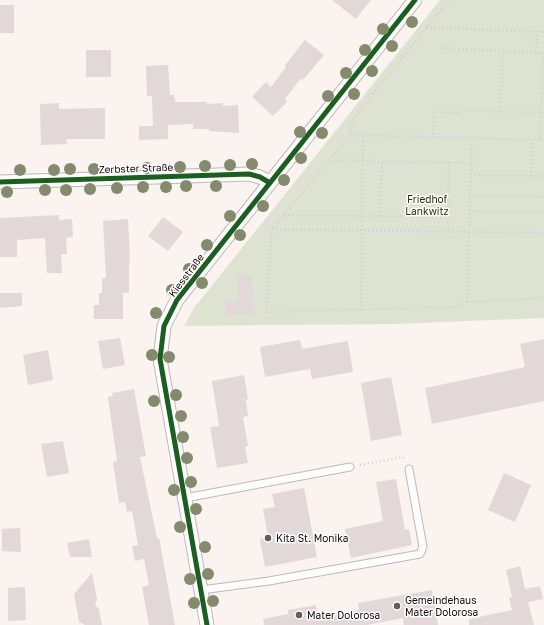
<svg xmlns="http://www.w3.org/2000/svg" width="544" height="625" font-family="'Golos Text',sans-serif">
<style>
.green{fill:#dee2d1}
.building{fill:#e2d8d7}
.lines{fill:none;stroke-linecap:round;stroke-linejoin:round}
.lane-casing{stroke:#c0b8b4;stroke-width:9}
.street-casing{stroke:#c0b8b4;stroke-width:15}
.path{stroke:#d1cfce;stroke-width:2.5;stroke-dasharray:1 3;stroke-linecap:butt}
.lane{stroke:#fefdfd;stroke-width:7}
.street{stroke:#fefdfd;stroke-width:13}
.cycleway-casing{stroke:#fff;stroke-width:8}
.cycleway{stroke:#1b5e20;stroke-width:5}
.tree{fill:#848b6d}
.poi-dot{fill:#645c59;stroke:#fff;stroke-width:1.5}
.labels{text-anchor:middle;stroke-width:3;stroke-linejoin:round;paint-order:stroke}
.street-label{font-size:10px;fill:#140b07;stroke:#fff}
.park-label{font-size:10px;fill:#243602;stroke:#fff}
.poi-label{font-size:10px;fill:#140b07;stroke:#fff;text-anchor:start}
</style>
<rect width="100%" height="100%" fill="#faf3f0"/>
<path class="green" d="M440,0H544V318L394,324L184,326L194,308Z"/>
<path class="building" d="M332,0H371L356,19Z
M0,5H14V33H0Z
M305,40L324,55L303,80L301,78L285,99L287,102L273,116L252,97L266,82L271,87L286,67L285,65Z
M86,50H111V77H86Z
M168,65L170,95H174L175,102H207V104L223,103V106L238,105L239,133L209,131V129H193V124L168,125V139L139,140V126H153L152,96H147L146,66Z
M59,103V109L105,108V139H66L67,144L41,145L40,104Z
M59,215V220L72,219L73,237L66,238L67,254H61L62,273H47L45,238L17,240V257H0V218Z
M163,217L183,232L168,251L148,236Z
M128,219L130,263H129V293H123V319H94V305H99V293H102V278H106L103,221Z
M238,275H252L253,314H226L225,301H238Z
M0,293H22V306L0,308Z
M120,338L125,365L103,369L98,341Z
M544,339V401L432,424L425,388L525,367L520,344Z
M300,340L302,349L348,341L353,372L312,379L310,369L265,377L260,347Z
M48,350L53,380L28,385L23,355Z
M244,375L248,399L246,400L248,416L243,417L248,446L245,447L248,463L217,468L210,427L219,426L212,381Z
M391,377L402,435L371,441L361,383Z
M134,389L146,456L140,457L157,538H159L175,625H149L142,587L149,585L144,559L135,561L132,546L138,545L132,511L127,512L125,502L119,503L113,462L117,461L108,397L113,396L112,393Z
M63,441L69,473L47,477L41,444Z
M504,473L531,485L515,522L488,510Z
M396,479L405,530L409,529L412,545L351,558L345,529L383,521L376,482Z
M304,488L317,557L265,567L260,539L268,537L263,509L275,507L272,494Z
M20,528L21,552L2,551V529Z
M89,539L92,557H70L67,543Z
M520,566L525,589L540,586L543,599L528,602L534,625H469V619L512,610L509,598L512,597L506,570Z
M92,573L97,599L95,605L99,609L102,625H85L79,622L74,594Z
M25,587L26,620L8,621V588Z
M432,590L438,625H404L403,618L367,625H264L263,619L288,614V610L316,605L318,617L359,610L358,603Z"/>
<g class="lines">
<g class="lane-casing">
<path id="lane" d="M185,498L350,467
M201,590L269,581L420,554L423,547L409,469"/>
</g>
<g class="street-casing">
<path id="street" d="M0,182L249,174L260,177L270,183
M207,625L160,359L164,326L177,300L415,0"/>
</g>
<path class="path" d="M449,0L353,119L350,135L272,229L266,312L456,307L467,302L544,298
M427,27L544,32
M537,31L536,53L543,54L540,140
M443,48L536,53
M500,111L503,51
M350,135L544,140
M433,138L434,112L456,113L463,110L544,113
M330,160L471,163
M471,175L544,176
M531,176L532,140
M469,196L544,197
M469,211L544,212
M284,215L448,217
M380,216L382,161
M272,229L544,233
M448,231L449,162
M467,302L472,139
M361,310L363,136
M360,465L403,457L404,460"/>
<use href="#lane" class="lane"/>
<use href="#street" class="street"/>
<g class="cycleway-casing">
<path id="cycleway" d="M0,182L249,174L260,177L270,183
M207,625L160,359L164,326L177,300L415,0"/>
</g>
<use href="#cycleway" class="cycleway"/>
</g>
<g class="tree">
<circle cx="412" cy="22" r="6"/>
<circle cx="383" cy="29" r="6"/>
<circle cx="392" cy="46" r="6"/>
<circle cx="365" cy="50" r="6"/>
<circle cx="372" cy="71" r="6"/>
<circle cx="346" cy="73" r="6"/>
<circle cx="354" cy="94" r="6"/>
<circle cx="328" cy="96" r="6"/>
<circle cx="300" cy="132" r="6"/>
<circle cx="322" cy="133" r="6"/>
<circle cx="301" cy="158" r="6"/>
<circle cx="252" cy="164" r="6"/>
<circle cx="230" cy="165" r="6"/>
<circle cx="205" cy="166" r="6"/>
<circle cx="180" cy="167" r="6"/>
<circle cx="147" cy="168" r="6"/>
<circle cx="70" cy="169" r="6"/>
<circle cx="94" cy="169" r="6"/>
<circle cx="20" cy="170" r="6"/>
<circle cx="54" cy="170" r="6"/>
<circle cx="284" cy="180" r="6"/>
<circle cx="186" cy="186" r="6"/>
<circle cx="216" cy="186" r="6"/>
<circle cx="143" cy="187" r="6"/>
<circle cx="166" cy="187" r="6"/>
<circle cx="117" cy="188" r="6"/>
<circle cx="90" cy="189" r="6"/>
<circle cx="45" cy="190" r="6"/>
<circle cx="66" cy="190" r="6"/>
<circle cx="7" cy="192" r="6"/>
<circle cx="263" cy="206" r="6"/>
<circle cx="230" cy="216" r="6"/>
<circle cx="240" cy="235" r="6"/>
<circle cx="207" cy="245" r="6"/>
<circle cx="189" cy="269" r="6"/>
<circle cx="202" cy="283" r="6"/>
<circle cx="172" cy="290" r="6"/>
<circle cx="156" cy="313" r="6"/>
<circle cx="152" cy="355" r="6"/>
<circle cx="169" cy="357" r="6"/>
<circle cx="176" cy="395" r="6"/>
<circle cx="154" cy="401" r="6"/>
<circle cx="181" cy="416" r="6"/>
<circle cx="183" cy="437" r="6"/>
<circle cx="187" cy="458" r="6"/>
<circle cx="191" cy="482" r="6"/>
<circle cx="174" cy="490" r="6"/>
<circle cx="196" cy="509" r="6"/>
<circle cx="180" cy="527" r="6"/>
<circle cx="205" cy="547" r="6"/>
<circle cx="208" cy="574" r="6"/>
<circle cx="190" cy="579" r="6"/>
<circle cx="213" cy="601" r="6"/>
<circle cx="194" cy="603" r="6"/>
</g>
<g class="poi-dot">
<circle cx="268" cy="538" r="4"/>
<circle cx="397" cy="606" r="4"/>
<circle cx="299" cy="615" r="4"/>
</g>
<g class="labels">
<g class="street-label">
<text transform="translate(136 168) rotate(-2)" y="4">Zerbster Straße</text>
<text transform="translate(186 275) rotate(-53)" y="4">Kiesstraße</text>
</g>
<g class="park-label">
<text x="427" y="203">Friedhof<tspan x="427" dy="12">Lankwitz</tspan></text>
</g>
<g class="poi-label">
<text x="276" y="542">Kita St. Monika</text>
<text x="405" y="604">Gemeindehaus<tspan x="405" dy="12">Mater Dolorosa</tspan></text>
<text x="307" y="619">Mater Dolorosa</text>
</g>
</g>
</svg>
